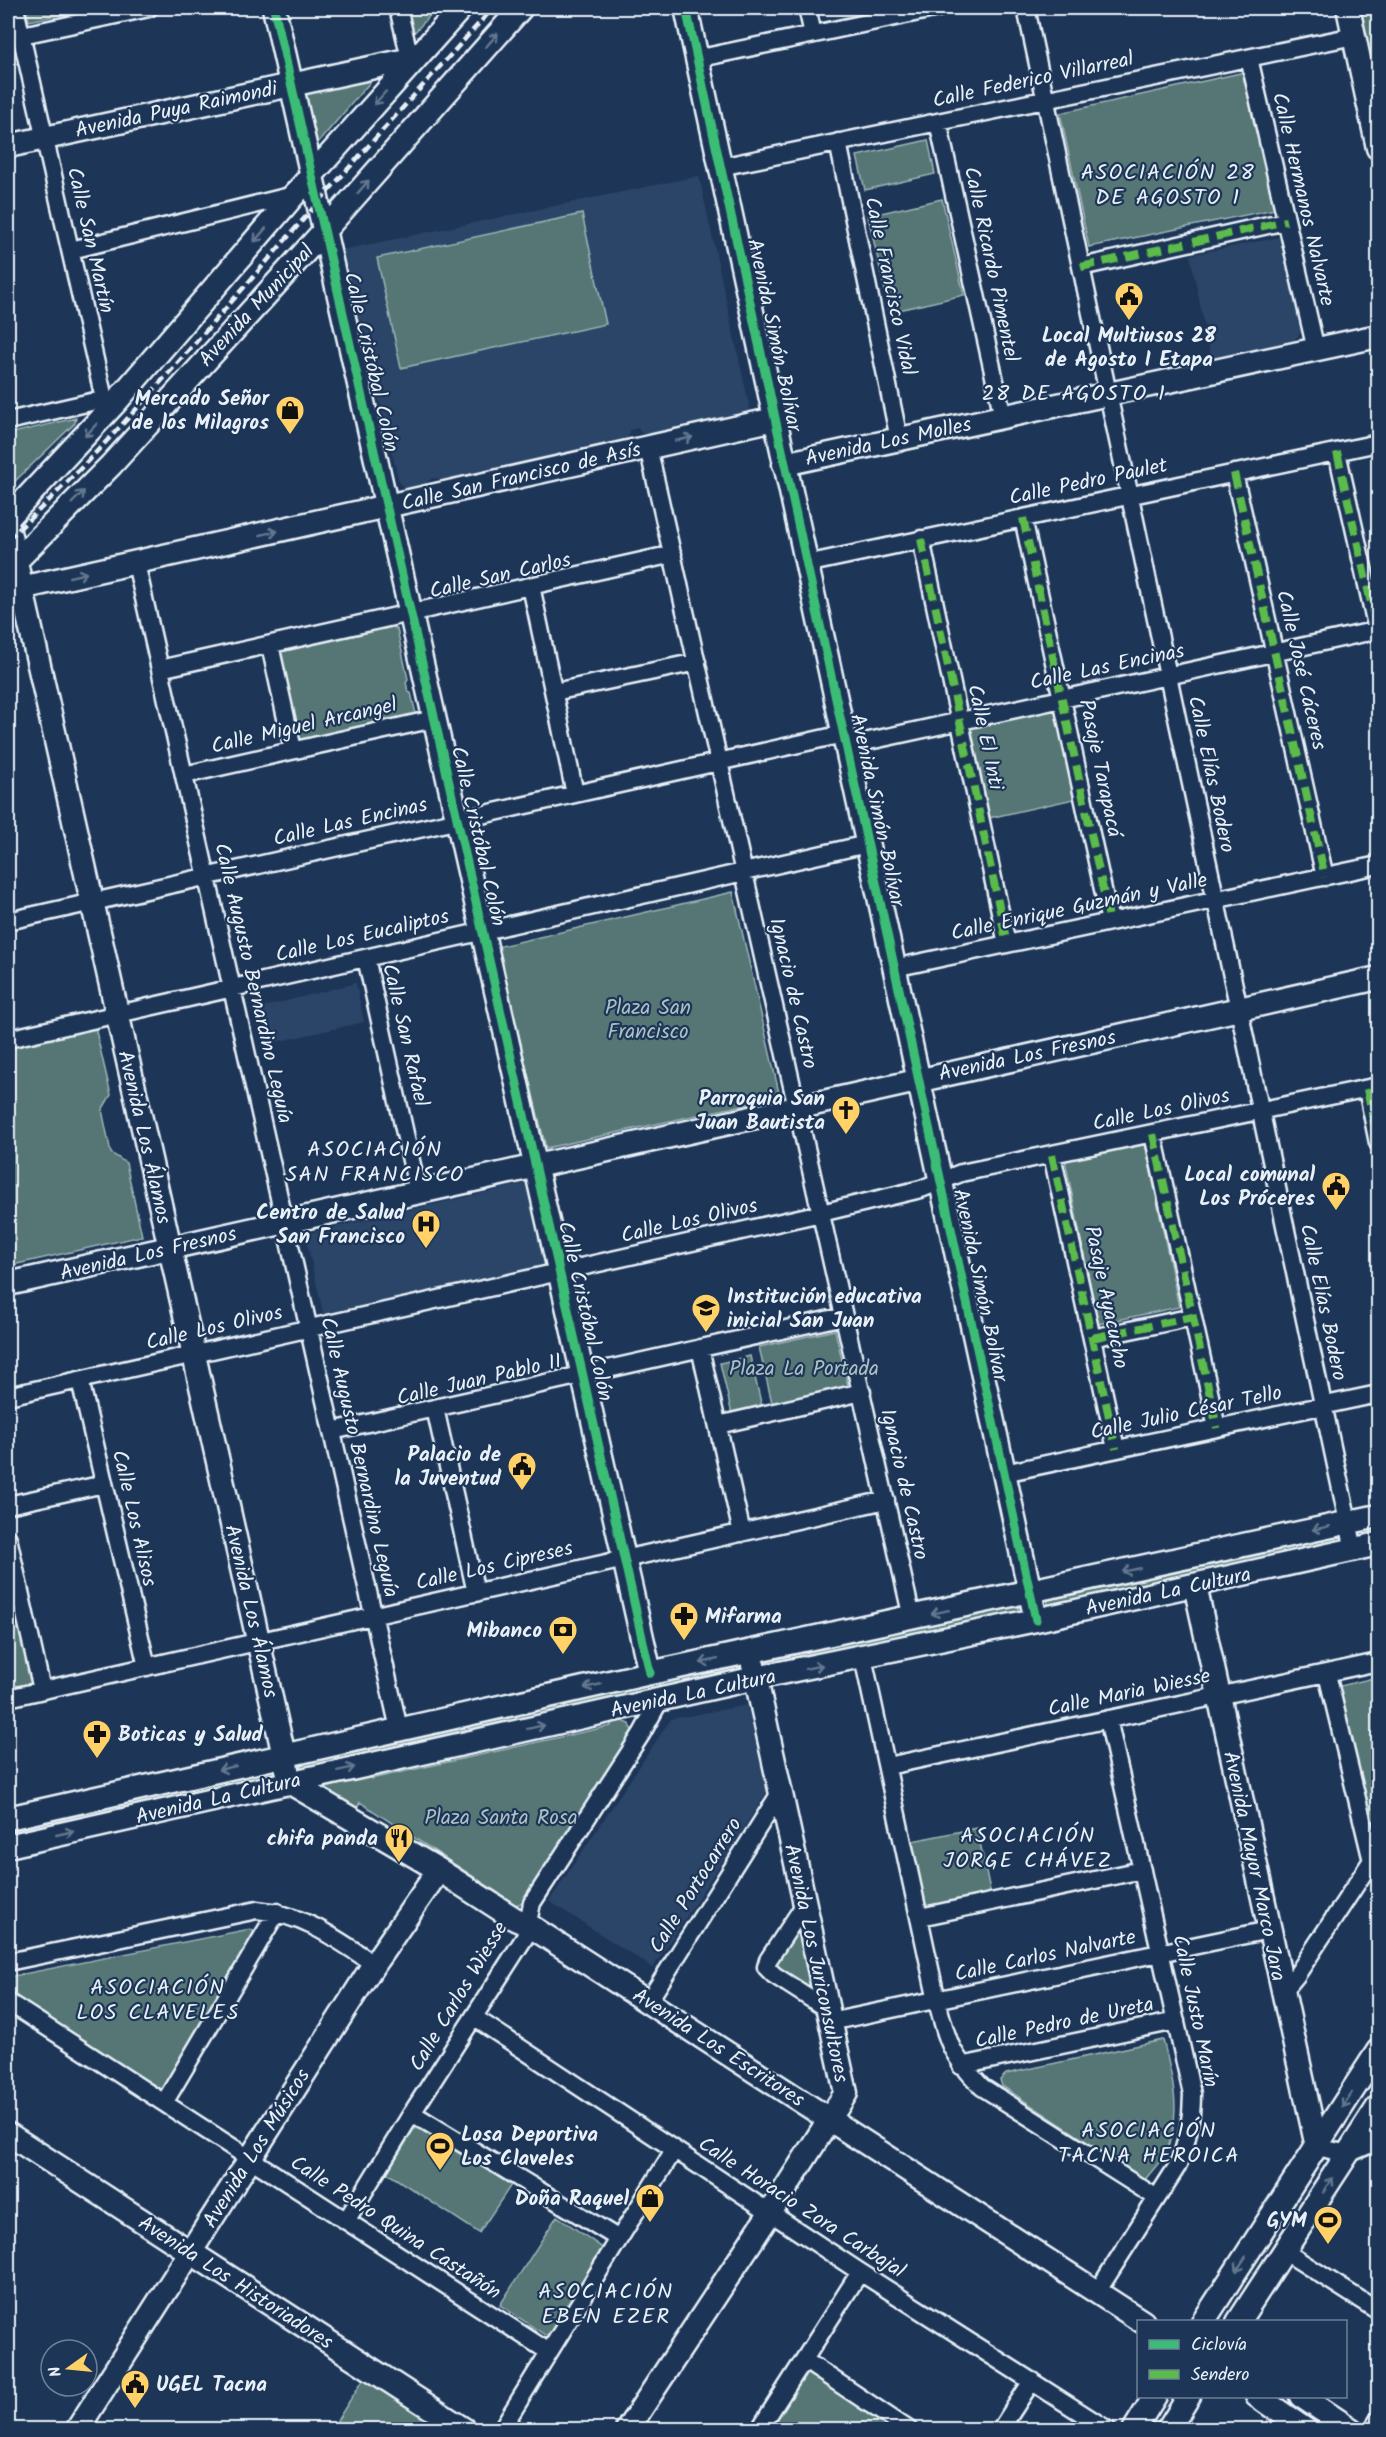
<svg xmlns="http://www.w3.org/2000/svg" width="1386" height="2437" font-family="Kalam,sans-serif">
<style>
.built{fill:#2c4467}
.green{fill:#557675;stroke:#9eb4b6;stroke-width:1.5}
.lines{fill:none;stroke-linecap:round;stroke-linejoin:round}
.street-casing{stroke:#e8f1f8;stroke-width:21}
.secondary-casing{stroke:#e8f1f8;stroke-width:27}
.street{stroke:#1d3557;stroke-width:16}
.secondary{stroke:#1d3557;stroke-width:22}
.rail{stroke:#e8f1f8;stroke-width:4.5;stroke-dasharray:9 4.5;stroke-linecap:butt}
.quiet{stroke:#5cbc4b;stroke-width:8;stroke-dasharray:15 8;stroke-linecap:butt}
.cycleway-casing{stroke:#1d3557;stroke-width:13}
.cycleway{stroke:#3abd76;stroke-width:9}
.oneway{stroke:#64778f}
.labels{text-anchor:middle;stroke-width:4.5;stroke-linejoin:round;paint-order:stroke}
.street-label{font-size:21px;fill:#e8f1f8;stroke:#1d3557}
.poi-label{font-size:21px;font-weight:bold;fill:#e8f1f8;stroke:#1d3557;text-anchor:end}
.park-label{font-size:21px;fill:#adc0c4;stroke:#1d3557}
.neighbourhood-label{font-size:22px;letter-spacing:1.5px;fill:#e8f1f8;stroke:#1d3557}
</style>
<rect width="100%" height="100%" fill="#1d3557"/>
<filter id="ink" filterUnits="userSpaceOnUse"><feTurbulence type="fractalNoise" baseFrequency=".0167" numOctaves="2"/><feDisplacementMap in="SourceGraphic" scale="12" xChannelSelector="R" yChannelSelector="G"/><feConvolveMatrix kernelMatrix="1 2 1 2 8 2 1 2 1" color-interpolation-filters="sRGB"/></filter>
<g filter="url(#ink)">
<path class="built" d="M699,176L751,414L650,436L640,432L638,428L630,430V433L626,440L446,480L432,478L425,484L405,489L399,482L342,250Z
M1280,237L1301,332L1293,342L1211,358L1190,255Z
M356,983L364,1022L263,1045L255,1009Z
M527,1183L546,1265L324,1317L305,1234Z
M747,1705L767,1792L653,1968L549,1901L671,1719Z"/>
<path class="green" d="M26,8H96L29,21Z
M406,8H437L412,35Z
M1356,8H1370L1378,45V116Z
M1245,72L1275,209L1089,247L1060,113Z
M372,80L315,146L305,92Z
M928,140L935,174L865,190L857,156Z
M942,199L964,295L890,312L868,216Z
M582,214L606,324L401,368L377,258Z
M76,418L75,423L12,484L8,468V434Z
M393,627L397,629L408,679L406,682L408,692L411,693L416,714L414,717L303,742L299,739L279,657L281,652Z
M1056,708L1074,799L989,818L970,726Z
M733,892L780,1097L546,1148L497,947Z
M95,1027L111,1095L102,1110L111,1153L126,1163L142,1236L8,1266V1046Z
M1145,1143L1179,1307L1098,1324L1065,1160Z
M835,1330L849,1390L773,1407L759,1347Z
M750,1356L762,1407L732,1414L720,1363Z
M1336,1534L1335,1543L1053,1605L1048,1604L1047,1599Z
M1019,1605L1018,1613L766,1666L765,1661L769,1657Z
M17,1614L35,1685L8,1694V1616Z
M737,1664L741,1671L301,1771L300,1766L303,1762Z
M1378,1677V1832L1374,1839L1336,1687Z
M620,1720L630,1724L632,1730L628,1738L527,1897C521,1906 513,1907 503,1904L506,1898L360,1802L357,1808L327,1790L325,1787L367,1774L371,1779L611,1726V1722Z
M268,1769L272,1771V1776L8,1837V1825Z
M977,1828L992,1900L923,1915L907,1842Z
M250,1929L258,1933L167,2095L156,2096L8,1999V1977Z
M795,1930L799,1931L812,1988L809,1991L775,1967V1964Z
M1163,2040C1173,2079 1183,2116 1165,2154C1160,2163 1151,2171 1145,2180L1002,2086L1000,2080L1006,2074Z
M421,2128L511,2185L479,2233L387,2173L414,2129Z
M557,2216L604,2249L548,2337L500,2305Z
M803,2371L894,2429L765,2430Z
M366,2375L451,2430H331Z"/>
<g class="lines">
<g class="street-casing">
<path id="street" d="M15,8L104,399
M398,8L410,58
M807,8L813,34
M1026,8L1354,1550
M22,35L149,8
M1249,58L1316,350
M696,59L938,8
M938,122L1003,417
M838,142L899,439
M720,167L1354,36
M71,250L294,195
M1081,267L1286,221
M8,421L104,399L115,402
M648,447L912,1618
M1337,452L1378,634
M1234,473L1325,877
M1023,518L1110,922
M921,539L1007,944
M136,563L399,1729
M806,564L1378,443
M531,586L575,794
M270,645L293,750
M160,669L673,554
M554,692L697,662
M846,746L1378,630
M184,775L434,719
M8,921L843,734
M366,958L418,1192
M894,968L1378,865
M8,1039L867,844
M1367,1089L1378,1143
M1153,1134L1217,1428
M1052,1155L1116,1449
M1092,1338L1193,1317
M700,1348L742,1533
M80,1380L147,1667
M8,1396L821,1213L921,1189L961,1173L1378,1086
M435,1408L476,1593
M718,1425L862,1392
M332,1431L844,1316
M1004,1473L1378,1394
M8,1505L104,1484
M8,1538L42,1690
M863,1657L937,2001C948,2044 951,2055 982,2087L1157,2198
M1327,1674L1372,1861
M8,1698L886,1500
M888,1766L1378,1662
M805,1904L768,1960L766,1967L774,1975L827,2009
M920,1917L1142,1870
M8,1962L257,1910C303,1914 337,1939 374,1964
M1283,1992L1296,1976L1378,1851
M8,2002L549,2352
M648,2002L780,1793
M475,2018L860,2272L1108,2430
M830,2022L1269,1930
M961,2066L1176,2021
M164,2103L277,1912
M412,2113L619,2239
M1317,2147L1348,2154L1378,2141
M346,2221L412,2113L525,1937L532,1903L642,1733L660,1700
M1284,2251L1378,2311
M1097,2292L1178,2165C1188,2141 1192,2120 1192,2094L1108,1719
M804,2360L909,2430
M501,2430L674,2150
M759,2430L860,2272
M1000,2430L1032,2381
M1372,2430L1378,2420"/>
</g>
<g class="secondary-casing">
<path id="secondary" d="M274,8L650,1673
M686,8L1036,1620
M1348,8L1378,148
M8,146L416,58
M784,464L1378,336
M8,518L116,402L294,195L461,8
M8,527L287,1769
M8,569L111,465L324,231L521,8
M8,594L21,588L775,419
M8,1284L1378,978
M1195,1585L1317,2147
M289,1782L439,1870L515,1919L527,1924L1143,2322
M8,1818L650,1673L1378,1516
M8,1846L756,1678L1036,1620L1378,1544
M8,2134L465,2430
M1203,2322L1378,2051
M1238,2322L1378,2107
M1257,2396L1306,2430
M1301,2396L1352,2430
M77,2430L374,1964L439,1870
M627,2430L770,2213L846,2093L753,1665
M1134,2430L1155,2396
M1168,2430L1189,2396"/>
</g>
<use href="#street" class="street"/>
<use href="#secondary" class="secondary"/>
<path class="rail" d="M8,539C99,456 179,361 261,268C337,180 415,94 493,8"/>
<path class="quiet" d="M1081,267L1286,221
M1337,452L1378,634
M1234,473L1325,877
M1023,518L1110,922
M921,539L1007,944
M1367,1089L1378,1143
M1153,1134L1217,1428
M1052,1155L1116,1449
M1092,1338L1193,1317"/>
<g class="cycleway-casing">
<path id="cycleway" d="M274,8L650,1673
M686,8L1036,1620"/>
</g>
<use href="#cycleway" class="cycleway"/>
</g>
<defs><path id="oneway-shaft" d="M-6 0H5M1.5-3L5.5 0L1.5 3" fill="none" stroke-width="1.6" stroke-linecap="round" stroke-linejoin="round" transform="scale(1.5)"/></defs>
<g class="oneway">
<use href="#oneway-shaft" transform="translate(492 40) rotate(-49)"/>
<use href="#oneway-shaft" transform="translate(380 98) rotate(132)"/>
<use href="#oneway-shaft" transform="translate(363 187) rotate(-49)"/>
<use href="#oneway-shaft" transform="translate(260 235) rotate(131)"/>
<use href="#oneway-shaft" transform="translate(91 430) rotate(133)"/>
<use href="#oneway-shaft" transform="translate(684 439) rotate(-13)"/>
<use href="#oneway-shaft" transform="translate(78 497) rotate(-45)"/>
<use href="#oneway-shaft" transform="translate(269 533) rotate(-13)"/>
<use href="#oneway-shaft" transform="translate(78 575) rotate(-13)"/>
<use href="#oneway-shaft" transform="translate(1321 1528) rotate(168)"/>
<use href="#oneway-shaft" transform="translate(1131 1570) rotate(168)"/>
<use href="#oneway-shaft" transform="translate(940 1612) rotate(168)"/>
<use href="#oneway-shaft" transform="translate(709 1661) rotate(168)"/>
<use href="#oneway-shaft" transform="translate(814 1667) rotate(-12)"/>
<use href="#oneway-shaft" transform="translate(593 1686) rotate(167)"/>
<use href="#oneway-shaft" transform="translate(536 1727) rotate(-12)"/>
<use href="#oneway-shaft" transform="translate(227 1768) rotate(167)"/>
<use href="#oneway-shaft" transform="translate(346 1769) rotate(-12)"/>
<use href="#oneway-shaft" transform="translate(65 1833) rotate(-13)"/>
<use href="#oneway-shaft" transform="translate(1347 2100) rotate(123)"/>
<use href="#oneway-shaft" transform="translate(1328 2185) rotate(-57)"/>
<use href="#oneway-shaft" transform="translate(1241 2264) rotate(123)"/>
</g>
</g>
<defs>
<g id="civic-pin" transform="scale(1.5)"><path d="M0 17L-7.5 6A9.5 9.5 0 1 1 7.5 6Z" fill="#ffd166" stroke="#1d3557"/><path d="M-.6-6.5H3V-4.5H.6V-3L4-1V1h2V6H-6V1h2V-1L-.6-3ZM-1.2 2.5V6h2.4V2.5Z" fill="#111"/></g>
<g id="shop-pin" transform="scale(1.5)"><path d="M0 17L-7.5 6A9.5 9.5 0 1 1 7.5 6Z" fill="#ffd166" stroke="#1d3557"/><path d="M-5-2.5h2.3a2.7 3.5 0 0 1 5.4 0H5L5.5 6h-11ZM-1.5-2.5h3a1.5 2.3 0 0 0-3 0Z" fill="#111"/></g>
<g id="church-pin" transform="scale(1.5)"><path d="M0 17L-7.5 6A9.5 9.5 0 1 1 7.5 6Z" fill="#ffd166" stroke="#1d3557"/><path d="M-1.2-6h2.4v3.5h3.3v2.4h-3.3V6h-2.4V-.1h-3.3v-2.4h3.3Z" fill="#111"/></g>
<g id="hospital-pin" transform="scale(1.5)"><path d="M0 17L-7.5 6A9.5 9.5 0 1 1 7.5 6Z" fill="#ffd166" stroke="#1d3557"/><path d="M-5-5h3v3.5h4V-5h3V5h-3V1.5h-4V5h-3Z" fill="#111"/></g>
<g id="school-pin" transform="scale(1.5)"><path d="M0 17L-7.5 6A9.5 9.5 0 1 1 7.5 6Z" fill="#ffd166" stroke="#1d3557"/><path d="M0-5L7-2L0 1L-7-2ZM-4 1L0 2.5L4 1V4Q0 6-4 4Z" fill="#111"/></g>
<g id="pharmacy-pin" transform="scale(1.5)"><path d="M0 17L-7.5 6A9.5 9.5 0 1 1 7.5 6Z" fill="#ffd166" stroke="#1d3557"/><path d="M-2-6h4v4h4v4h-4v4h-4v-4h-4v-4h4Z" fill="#111"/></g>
<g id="bank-pin" transform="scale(1.5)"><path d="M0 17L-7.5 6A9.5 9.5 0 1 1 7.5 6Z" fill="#ffd166" stroke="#1d3557"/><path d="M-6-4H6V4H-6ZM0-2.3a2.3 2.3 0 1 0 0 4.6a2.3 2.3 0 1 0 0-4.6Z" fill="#111"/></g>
<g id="restaurant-pin" transform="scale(1.5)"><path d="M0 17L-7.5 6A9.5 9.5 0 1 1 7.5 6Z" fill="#ffd166" stroke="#1d3557"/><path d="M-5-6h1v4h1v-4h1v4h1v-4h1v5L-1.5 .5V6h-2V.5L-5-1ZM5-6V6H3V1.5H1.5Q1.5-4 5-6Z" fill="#111"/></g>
<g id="stadium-pin" transform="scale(1.5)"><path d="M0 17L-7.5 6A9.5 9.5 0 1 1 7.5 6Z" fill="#ffd166" stroke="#1d3557"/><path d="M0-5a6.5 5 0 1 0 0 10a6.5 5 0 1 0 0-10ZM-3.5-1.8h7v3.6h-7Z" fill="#111"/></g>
</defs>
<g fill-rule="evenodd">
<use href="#civic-pin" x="1129" y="296"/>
<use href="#shop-pin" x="290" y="410"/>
<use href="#church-pin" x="846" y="1110"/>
<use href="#civic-pin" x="1336" y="1186"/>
<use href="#hospital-pin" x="426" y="1224"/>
<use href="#school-pin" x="706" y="1308"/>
<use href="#civic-pin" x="522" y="1466"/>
<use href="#pharmacy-pin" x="684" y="1616"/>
<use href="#bank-pin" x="563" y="1630"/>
<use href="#pharmacy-pin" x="97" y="1734"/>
<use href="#restaurant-pin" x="399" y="1838"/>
<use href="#stadium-pin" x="440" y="2146"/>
<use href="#shop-pin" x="650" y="2198"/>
<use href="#stadium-pin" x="1328" y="2220"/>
<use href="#civic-pin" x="135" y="2384"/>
</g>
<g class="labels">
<g class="street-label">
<text transform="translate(1033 79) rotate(-12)" y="7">Calle Federico Villarreal</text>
<text transform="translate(176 109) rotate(-12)" y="7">Avenida Puya Raimondi</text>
<text transform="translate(1304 199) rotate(77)" y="7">Calle Hermanos Nalvarte</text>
<text transform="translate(91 240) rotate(77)" y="7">Calle San Martín</text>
<text transform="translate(992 264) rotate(78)" y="7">Calle Ricardo Pimentel</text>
<text transform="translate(891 286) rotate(78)" y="7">Calle Francisco Vidal</text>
<text transform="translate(256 305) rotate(-47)" y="7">Avenida Municipal</text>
<text transform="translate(775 335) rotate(78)" y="7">Avenida Simón Bolívar</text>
<text transform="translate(372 362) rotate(77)" y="7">Calle Cristóbal Colón</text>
<text transform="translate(888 441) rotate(-12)" y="7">Avenida Los Molles</text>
<text transform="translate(521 476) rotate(-13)" y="7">Calle San Francisco de Asís</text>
<text transform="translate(1088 481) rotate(-12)" y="7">Calle Pedro Paulet</text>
<text transform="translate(500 575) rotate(-13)" y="7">Calle San Carlos</text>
<text transform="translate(1107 666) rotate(-12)" y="7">Calle Las Encinas</text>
<text transform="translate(1302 670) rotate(77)" y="7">Calle José Cáceres</text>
<text transform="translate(304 725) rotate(-13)" y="7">Calle Miguel Arcangel</text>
<text transform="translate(986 737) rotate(78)" y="7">Calle El Inti</text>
<text transform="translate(1101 768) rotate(78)" y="7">Pasaje Tarapacá</text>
<text transform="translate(1212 774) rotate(78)" y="7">Calle Elías Bodero</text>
<text transform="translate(878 810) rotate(78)" y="7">Avenida Simón Bolívar</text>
<text transform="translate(350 821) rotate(-13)" y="7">Calle Las Encinas</text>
<text transform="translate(479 836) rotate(77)" y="7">Calle Cristóbal Colón</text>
<text transform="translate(1079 906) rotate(-12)" y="7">Calle Enrique Guzmán y Valle</text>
<text transform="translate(362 935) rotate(-13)" y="7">Calle Los Eucaliptos</text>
<text transform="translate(254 983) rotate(77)" y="7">Calle Augusto Bernardino Leguía</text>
<text transform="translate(794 993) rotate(77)" y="7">Ignacio de Castro</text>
<text transform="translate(406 1035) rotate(77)" y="7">Calle San Rafael</text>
<text transform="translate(1027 1055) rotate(-12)" y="7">Avenida Los Fresnos</text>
<text transform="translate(1161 1109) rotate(-12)" y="7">Calle Los Olivos</text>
<text transform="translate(145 1137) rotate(77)" y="7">Avenida Los Álamos</text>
<text transform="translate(689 1220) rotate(-13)" y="7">Calle Los Olivos</text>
<text transform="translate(148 1253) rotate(-13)" y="7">Avenida Los Fresnos</text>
<text transform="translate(981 1285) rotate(78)" y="7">Avenida Simón Bolívar</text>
<text transform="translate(1107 1297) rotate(78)" y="7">Pasaje Ayacucho</text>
<text transform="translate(1324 1302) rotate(78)" y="7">Calle Elías Bodero</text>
<text transform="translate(586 1311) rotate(77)" y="7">Calle Cristóbal Colón</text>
<text transform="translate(214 1327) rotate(-13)" y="7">Calle Los Olivos</text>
<text transform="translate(479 1379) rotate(-13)" y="7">Calle Juan Pablo II</text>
<text transform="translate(1186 1412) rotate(-12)" y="7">Calle Julio César Tello</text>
<text transform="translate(360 1457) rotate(77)" y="7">Calle Augusto Bernardino Leguía</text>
<text transform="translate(905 1484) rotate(77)" y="7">Ignacio de Castro</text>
<text transform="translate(135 1518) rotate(77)" y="7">Calle Los Alisos</text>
<text transform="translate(494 1565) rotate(-13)" y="7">Calle Los Cipreses</text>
<text transform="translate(1168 1591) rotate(-12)" y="7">Avenida La Cultura</text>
<text transform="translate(252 1611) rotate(77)" y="7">Avenida Los Álamos</text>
<text transform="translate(1129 1692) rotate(-12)" y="7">Calle Maria Wiesse</text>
<text transform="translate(693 1693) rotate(-12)" y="7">Avenida La Cultura</text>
<text transform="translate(218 1798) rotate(-13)" y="7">Avenida La Cultura</text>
<text transform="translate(1255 1866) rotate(78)" y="7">Avenida Mayor Marco Jara</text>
<text transform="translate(695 1885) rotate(-58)" y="7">Calle Portocarrero</text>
<text transform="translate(1045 1955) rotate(-12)" y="7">Calle Carlos Nalvarte</text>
<text transform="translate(817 1963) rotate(78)" y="7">Avenida Los Juriconsultores</text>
<text transform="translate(458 1996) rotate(-59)" y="7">Calle Carlos Wiesse</text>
<text transform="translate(1196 2011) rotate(78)" y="7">Calle Justo Marín</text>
<text transform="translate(1064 2022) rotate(-12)" y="7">Calle Pedro de Ureta</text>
<text transform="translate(719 2047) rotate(33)" y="7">Avenida Los Escritores</text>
<text transform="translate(256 2148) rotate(-58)" y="7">Avenida Los Músicos</text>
<text transform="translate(802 2207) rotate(33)" y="7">Calle Horacio Zora Carbajal</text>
<text transform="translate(396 2227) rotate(33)" y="7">Calle Pedro Quina Castañón</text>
<text transform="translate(236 2282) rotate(33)" y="7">Avenida Los Historiadores</text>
</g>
<g class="poi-label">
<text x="1129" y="342" text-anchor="middle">Local Multiusos 28<tspan x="1129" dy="24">de Agosto I Etapa</tspan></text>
<text x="269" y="405">Mercado Señor<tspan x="269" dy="24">de los Milagros</tspan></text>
<text x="825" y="1105">Parroquia San<tspan x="825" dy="24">Juan Bautista</tspan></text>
<text x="1315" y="1181">Local comunal<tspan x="1315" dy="24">Los Próceres</tspan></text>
<text x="405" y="1219">Centro de Salud<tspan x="405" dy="24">San Francisco</tspan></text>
<text x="727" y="1303" text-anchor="start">Institución educativa<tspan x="727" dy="24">inicial San Juan</tspan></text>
<text x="501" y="1461">Palacio de<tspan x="501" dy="24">la Juventud</tspan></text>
<text x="705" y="1623" text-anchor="start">Mifarma</text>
<text x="542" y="1637">Mibanco</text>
<text x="118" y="1741" text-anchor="start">Boticas y Salud</text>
<text x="378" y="1845">chifa panda</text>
<text x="461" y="2141" text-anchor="start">Losa Deportiva<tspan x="461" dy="24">Los Claveles</tspan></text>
<text x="629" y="2205">Doña Raquel</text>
<text x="1307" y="2227">GYM</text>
<text x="156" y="2391" text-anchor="start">UGEL Tacna</text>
</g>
<g class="park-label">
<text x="648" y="1014">Plaza San<tspan x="648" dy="24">Francisco</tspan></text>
<text x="804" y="1375">Plaza La Portada</text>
<text x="501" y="1824">Plaza Santa Rosa</text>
</g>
<g class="neighbourhood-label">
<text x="1168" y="179">ASOCIACIÓN 28<tspan x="1168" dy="25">DE AGOSTO 1</tspan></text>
<text x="1074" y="400">28 DE AGOSTO 1</text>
<text x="375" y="1156">ASOCIACIÓN<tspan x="375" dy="25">SAN FRANCISCO</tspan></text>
<text x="1028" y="1842">ASOCIACIÓN<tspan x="1028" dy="25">JORGE CHÁVEZ</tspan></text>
<text x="158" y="1994">ASOCIACIÓN<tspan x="158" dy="25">LOS CLAVELES</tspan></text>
<text x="1149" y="2137">ASOCIACIÓN<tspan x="1149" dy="25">TACNA HEROICA</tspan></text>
<text x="606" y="2298">ASOCIACIÓN<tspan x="606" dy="25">EBEN EZER</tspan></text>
</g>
</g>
<rect width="1386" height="2437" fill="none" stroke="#1d3557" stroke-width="30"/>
<rect x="15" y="15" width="1356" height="2407" fill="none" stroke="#e8f1f8" stroke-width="2" filter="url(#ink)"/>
<rect x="1137" y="2320" width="210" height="78" fill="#1d3557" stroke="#6e8097" stroke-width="1.5"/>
<rect x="1149" y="2340" width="30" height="9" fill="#3abd76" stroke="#6e8097" stroke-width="1.5"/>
<text x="1191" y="2350" font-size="18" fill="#e8f1f8">Ciclovía</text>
<rect x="1149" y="2370" width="30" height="9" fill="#5cbc4b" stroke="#6e8097" stroke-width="1.5"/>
<text x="1191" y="2380" font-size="18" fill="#e8f1f8">Sendero</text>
<g transform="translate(69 2368) rotate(255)"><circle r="28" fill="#1d3557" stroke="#6e8097" stroke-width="1.5"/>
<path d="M0-4.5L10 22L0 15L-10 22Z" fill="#ffd166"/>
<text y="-9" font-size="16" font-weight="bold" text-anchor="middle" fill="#e8f1f8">N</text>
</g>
</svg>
